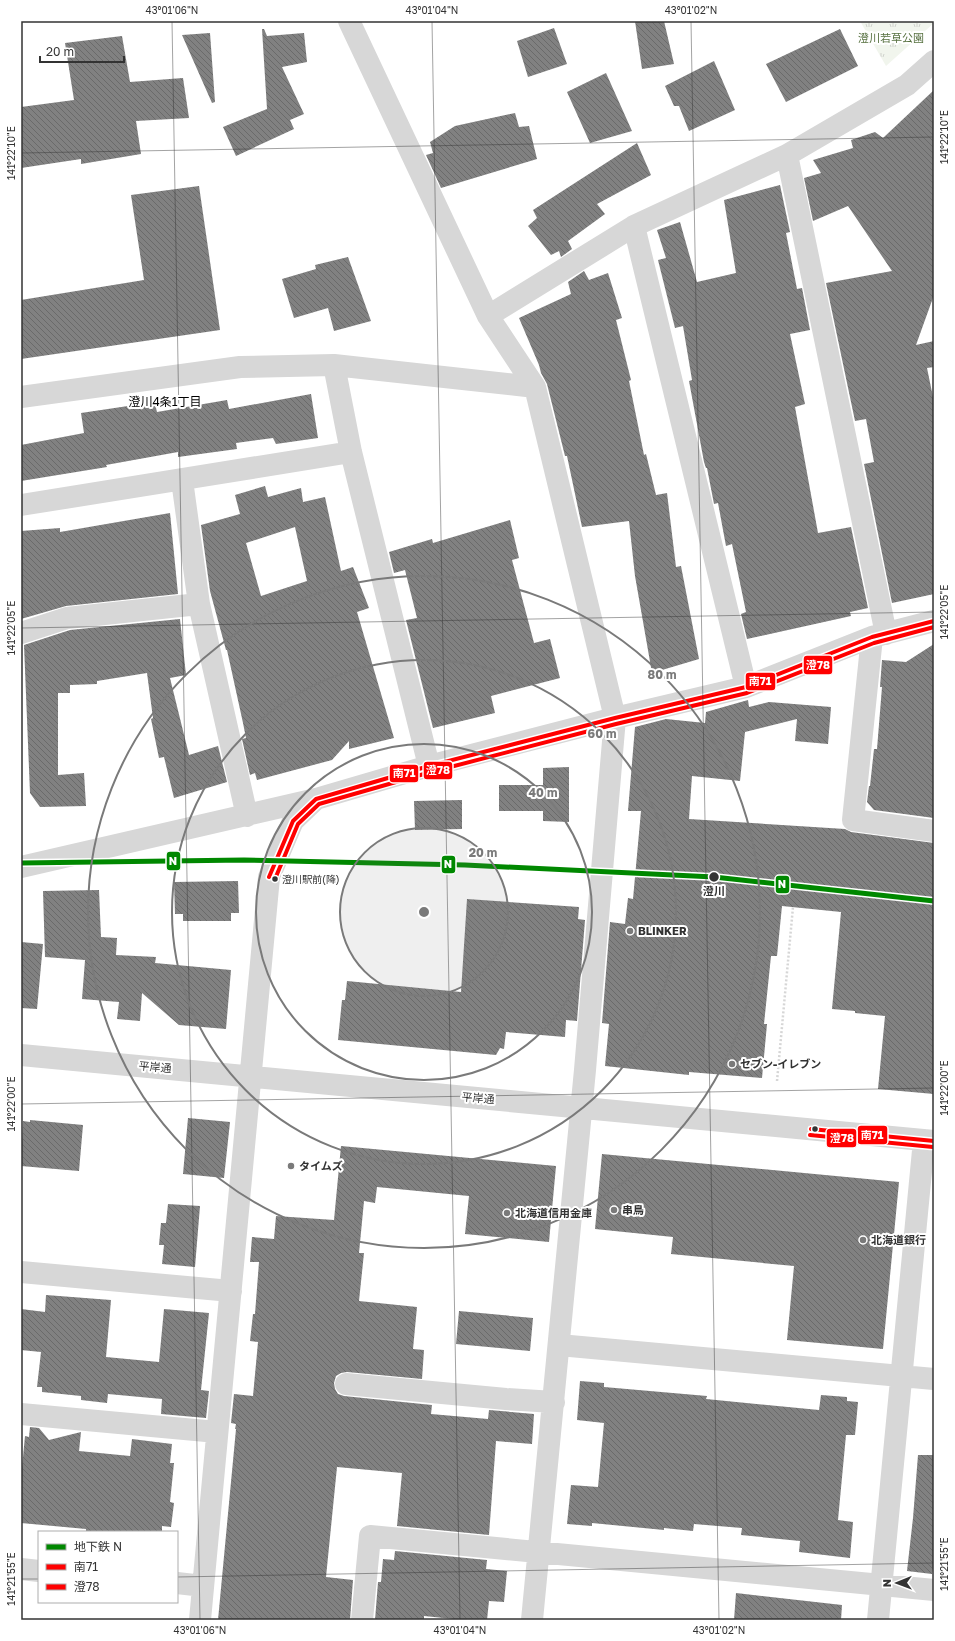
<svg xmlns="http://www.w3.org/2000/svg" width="955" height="1641" font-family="'Golos Text','Noto Sans JP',sans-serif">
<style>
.park{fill:url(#park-tufts)}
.building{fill:url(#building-back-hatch);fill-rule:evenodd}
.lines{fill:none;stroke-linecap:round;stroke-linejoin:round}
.path{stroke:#d6d6d6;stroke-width:2.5;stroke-dasharray:2 2;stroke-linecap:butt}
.minor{stroke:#d7d7d7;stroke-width:22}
.bus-1-casing{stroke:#fff;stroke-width:7}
.bus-2-casing{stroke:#fff;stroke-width:7}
.bus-1{stroke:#f00;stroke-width:4}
.bus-2{stroke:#f00;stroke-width:4}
.metro-1-casing{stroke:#fff;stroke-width:8}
.metro-1{stroke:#080;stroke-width:5}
.ticks{fill:none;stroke:#333;stroke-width:1;stroke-opacity:0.45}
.ring{fill:none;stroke:#7a7a7a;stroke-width:2}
.stop-dot{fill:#333;stroke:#fff;stroke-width:1.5}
.poi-dot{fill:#7a7a7a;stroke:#fff;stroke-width:1.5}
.labels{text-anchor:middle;stroke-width:4;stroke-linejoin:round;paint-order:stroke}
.bus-label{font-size:10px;fill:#333;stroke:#fff;text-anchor:start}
.park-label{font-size:11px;fill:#56703f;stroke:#fff}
.stop-label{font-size:11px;font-weight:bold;fill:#333;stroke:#fff}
.poi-label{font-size:11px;font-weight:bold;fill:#333;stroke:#fff;text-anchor:start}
.street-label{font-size:11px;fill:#333;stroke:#fff}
.neighbourhood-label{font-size:12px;fill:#000;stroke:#fff}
.centre{fill:#7a7a7a;stroke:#fff;stroke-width:2}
.ring-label{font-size:12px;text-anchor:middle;font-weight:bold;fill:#7a7a7a;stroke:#fff;stroke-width:4;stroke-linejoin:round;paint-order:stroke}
.line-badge{stroke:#fff;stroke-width:1.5}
.badge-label{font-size:11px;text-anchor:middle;font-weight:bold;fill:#fff}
.neatline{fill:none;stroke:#333;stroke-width:1.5}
.ticks-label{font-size:10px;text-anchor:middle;fill:#333}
</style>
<defs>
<pattern id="park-tufts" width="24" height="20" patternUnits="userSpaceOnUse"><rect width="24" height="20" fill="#f1f5ed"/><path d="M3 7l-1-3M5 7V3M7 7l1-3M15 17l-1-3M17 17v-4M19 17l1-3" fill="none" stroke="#cfd2cc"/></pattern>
<pattern id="building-back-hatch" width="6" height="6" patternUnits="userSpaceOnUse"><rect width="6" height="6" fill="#818181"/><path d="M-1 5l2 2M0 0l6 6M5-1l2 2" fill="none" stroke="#6a6a6a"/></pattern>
</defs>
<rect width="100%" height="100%" fill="#fff"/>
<path class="park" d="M860,21H934V23L886,66Z"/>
<path class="building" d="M635,21H664L674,64L642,69Z
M554,28L567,64L528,77L517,41Z
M262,29H264L267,36L304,33L307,62L282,67L304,114L290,120L294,129L236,156L223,127L267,109Z
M840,29L858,66L786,102L766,64Z
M210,33L215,102L212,103L182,35Z
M122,36L130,82L183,78L189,118L136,121L141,154L81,164V159L21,168V107L74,100L65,43Z
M714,61L735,110L689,131L679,106H674L665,86Z
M606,73L632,131L590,143L567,92Z
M934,90V295L916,345L934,341V367L927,368L934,402V594L892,603L864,464L874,462L866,419L855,421L826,283L892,271L848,206L813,221L804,178L821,173L813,160L853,148L851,140L875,132L883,138Z
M515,113L519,127L529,126L537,159L441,188L426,155L433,153L430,142L455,126Z
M637,143L651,175L597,204L605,214L568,241L572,249L561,257L559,251L551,255L528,226L537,218L533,210Z
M780,185L790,232L786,233L797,289L802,288L810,330L790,334L805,404L795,407L818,533L851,527L868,608L850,612L851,616L747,639L741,614L746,612L732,544L726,546L718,503L714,504L707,468H706L704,462L689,381L692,380L683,326L675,328L658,260L666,258L657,230L680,222L697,282L736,273L724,200Z
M199,186L220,330L21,359V300L144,280L131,195Z
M348,257L371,321L334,331L328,308L294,318L282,279L316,269L315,265Z
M584,271L589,280L608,273L622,318L616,320L631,380L629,381L644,455L646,454L656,495L667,493L676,567L681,566L699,659L652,673L635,576L629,521L582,527L567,456H565L547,384L541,373L539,365L519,318L571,294L568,282Z
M311,394L318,438L276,444L273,438L236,443L237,449L178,457V452L106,465L107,467L21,481V445L84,433L81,413L128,406V407L155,404L157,412L227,400L229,409Z
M265,486L268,497L301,488L303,502L325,497L341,571L353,567L369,608L357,612L394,738L349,749V741L332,760L257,780L255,773L250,775L242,739L246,738L243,723L227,650H226L210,591L201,525L240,514L235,495ZM295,527L307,581L261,596L246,543Z
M170,513L178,594L66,606L21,619V531L60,528V532Z
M510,520L519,558L512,560L534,643L550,639L560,678L491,696L495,713L433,728L406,620L417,618L405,570L394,573L389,552L432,539L433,543Z
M180,619L186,675L170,678L189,755L218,746L227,782L174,798L164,757L159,758L151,719L153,718L147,673L97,681V684L70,685V693H58V775L84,773L86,806L40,807L30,793L24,645L70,630Z
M934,644V818L874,810L867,802L869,786H870L874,749H877L882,687H880L882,660L906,662Z
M748,700L749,707L769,702L831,707L828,744L795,741L797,719L745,732L740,781L692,776L689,819L845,829L851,832L934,843V1094L878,1089L885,1016L855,1013V1011L832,1009L841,912L782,906L777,956H771L764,1024H767L762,1078L689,1072V1075L605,1066L609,1024L602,1023L610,922L625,924L628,898L633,899L641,811H628L635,727L666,719L705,723L706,712Z
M569,767V822L543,821V811H499V785H543V768Z
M462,800V829L415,830L414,801Z
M238,881L239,913H231V921H183V914H175L174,882Z
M99,890L101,937L117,938L116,955L156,957L155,963L231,970L226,1029L179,1025L142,993L140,1021L117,1019L119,1002L82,999L85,960L45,957L43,891Z
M467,899L579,907L578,919L585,920L577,1021L566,1020L565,1037L506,1032L504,1049L500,1048L496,1055L338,1040L342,1000H345L347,981L461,992Z
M21,942L43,944L37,1009L21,1008Z
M188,1118L230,1122L224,1178L183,1174Z
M30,1120L83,1125L79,1171L21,1166L23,1121L30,1122Z
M341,1146L556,1166L549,1242L465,1234L469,1196L377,1187L375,1203L364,1201L359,1253H364L359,1301L417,1307L413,1349L424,1350L422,1379L347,1372L341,1373L336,1376L334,1383L335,1389L338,1394L344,1396L432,1405L431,1414L488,1419L489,1410L534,1414L532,1444L496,1441L489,1535L397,1526L402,1473L337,1467L326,1577L353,1580L350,1620H218L236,1429H235L236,1424L231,1423L234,1394L253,1396L258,1342L250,1341L253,1314H255L259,1262H250L252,1237L274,1239L276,1216L334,1220Z
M602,1154L899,1182L883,1349L787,1340L794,1266L671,1254L673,1237L595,1229Z
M168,1204L200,1206L195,1267L162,1264L164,1245H159L161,1223H166Z
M46,1295L111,1300L106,1357L159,1362L164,1309L209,1313L201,1390L209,1391L206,1418L161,1414L162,1399L108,1394L107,1403L81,1400V1396L42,1392V1387H37L41,1352L21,1350V1309L45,1312Z
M459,1311L533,1318L530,1351L456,1344Z
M580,1381L604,1383V1387L707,1396L706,1399L819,1410L821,1395L847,1397V1401L858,1402L855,1435H846L838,1520L853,1522L850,1558L799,1552L800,1541L741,1535L742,1528L694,1524L693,1531L664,1528V1530L592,1523V1526L567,1524L571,1485L598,1487L604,1423L577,1420Z
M30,1427L39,1428L49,1440L81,1432L79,1451L130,1456L132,1439L172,1444L170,1463H174L170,1502L174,1503L171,1527L162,1526V1532H86V1529L21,1523V1478L25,1436L29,1437Z
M918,1455H934V1561L932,1574L907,1571L913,1518Z
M395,1551L487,1560L486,1569L507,1571L504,1602L489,1601L487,1620H463L424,1616V1620H375L378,1582H381L383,1559L394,1560Z
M736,1593L842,1605L841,1620H734Z"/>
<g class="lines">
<path class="path" d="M777,1081L793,907"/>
<path class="minor" d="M349,21L488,316L535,387L615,718L585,1070L532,1620
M787,155L886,634
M634,226L746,687
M488,316L634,226L787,155L907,85L934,61
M334,365L351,452L429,766
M21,397L240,367L334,365L535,387
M182,480L199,604L247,816
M21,505L351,452
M21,633L67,618L199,604
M872,637L853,820L934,831
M21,867L316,799L429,766L615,718L746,687L872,637L934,621
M21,1055L934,1141
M21,1272L231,1291
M559,1345L934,1379
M346,1384L506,1399L554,1402
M21,1414L217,1432
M21,1569L39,1571
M177,1583L203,1586
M200,1620L269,877L293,821L316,799
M362,1620L370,1536L934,1590
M878,1620L924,1140"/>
<g class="bus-1-casing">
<path id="bus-1" d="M269,877L293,821L316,799L429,766L615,718L746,687L872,637L934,621
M811,1129L934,1141"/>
</g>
<g class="bus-2-casing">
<path id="bus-2" d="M275,879L298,824L319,804L431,772L616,724L747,693L874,643L934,627
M810,1135L933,1147"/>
</g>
<use href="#bus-1" class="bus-1"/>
<use href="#bus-2" class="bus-2"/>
<g class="metro-1-casing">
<path id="metro-1" d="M21,863L244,860L465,865L714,877L934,901"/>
</g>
<use href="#metro-1" class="metro-1"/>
</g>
<path class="ticks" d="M172,21L200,1620M432,21L460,1620M691,21L719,1620M21,153L934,137M21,628L934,612M21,1104L934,1088M177,1577L934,1563M21,1579H39"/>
<circle cx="424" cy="912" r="84" fill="#7a7a7a" fill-opacity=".12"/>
<g class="ring">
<circle cx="424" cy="912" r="84"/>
<circle cx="424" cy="912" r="168"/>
<circle cx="424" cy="912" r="252"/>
<circle cx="424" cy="912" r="336"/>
</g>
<g class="stop-dot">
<circle cx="714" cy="877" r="5.5"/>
<circle cx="275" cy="879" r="3.5"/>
<circle cx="815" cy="1129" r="3.5"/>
</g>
<g class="poi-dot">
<circle cx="630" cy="931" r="4"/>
<circle cx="732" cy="1064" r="4"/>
<circle cx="291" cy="1166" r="4"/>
<circle cx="614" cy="1210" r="4"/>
<circle cx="507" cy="1213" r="4"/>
<circle cx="863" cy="1240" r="4"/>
</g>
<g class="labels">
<g class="bus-label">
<text x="282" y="883">澄川駅前(降)</text>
</g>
<g class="park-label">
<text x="891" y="42">澄川若草公園</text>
</g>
<g class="stop-label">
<text x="714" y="895">澄川</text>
</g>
<g class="poi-label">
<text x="638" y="935">BLINKER</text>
<text x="740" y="1068">セブン-イレブン</text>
<text x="299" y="1170">タイムズ</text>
<text x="622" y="1214">串鳥</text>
<text x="515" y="1217">北海道信用金庫</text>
<text x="871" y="1244">北海道銀行</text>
</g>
<g class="street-label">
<text transform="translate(155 1067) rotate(5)" y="4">平岸通</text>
<text transform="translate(478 1098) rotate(5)" y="4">平岸通</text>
</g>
<g class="neighbourhood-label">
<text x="165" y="406">澄川4条1丁目</text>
</g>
</g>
<circle cx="424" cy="912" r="6" class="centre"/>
<g class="ring-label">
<text x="662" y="679">80 m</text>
<text x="602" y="738">60 m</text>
<text x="543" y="797">40 m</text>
<text x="483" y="857">20 m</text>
</g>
<g class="line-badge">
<rect x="803" y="655" width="30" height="20" rx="4" fill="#f00"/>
<rect x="745" y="672" width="31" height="19" rx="4" fill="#f00"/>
<rect x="423" y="761" width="30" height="19" rx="4" fill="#f00"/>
<rect x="389" y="764" width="30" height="19" rx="4" fill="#f00"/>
<rect x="166" y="851" width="15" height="20" rx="4" fill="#080"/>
<rect x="441" y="855" width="15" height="19" rx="4" fill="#080"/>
<rect x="775" y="875" width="15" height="19" rx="4" fill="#080"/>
<rect x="857" y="1125" width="31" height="20" rx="4" fill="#f00"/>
<rect x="826" y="1128" width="31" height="20" rx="4" fill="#f00"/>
</g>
<g class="badge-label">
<text x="818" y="669">澄78</text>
<text x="760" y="685">南71</text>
<text x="438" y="774">澄78</text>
<text x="404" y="777">南71</text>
<text x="173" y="865">N</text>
<text x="448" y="868">N</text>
<text x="782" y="888">N</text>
<text x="872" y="1139">南71</text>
<text x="842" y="1142">澄78</text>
</g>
<rect width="955" height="1641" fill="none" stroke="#ffffff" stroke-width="44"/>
<rect x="38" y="1531" width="140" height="72" fill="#ffffff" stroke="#adadad"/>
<rect x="46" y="1544" width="20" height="6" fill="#008800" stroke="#adadad"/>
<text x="74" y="1551" font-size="12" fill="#333333">地下鉄 N</text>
<rect x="46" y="1564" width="20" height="6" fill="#ff0000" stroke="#adadad"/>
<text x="74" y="1571" font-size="12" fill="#333333">南71</text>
<rect x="46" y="1584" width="20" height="6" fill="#ff0000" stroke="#adadad"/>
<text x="74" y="1591" font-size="12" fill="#333333">澄78</text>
<g transform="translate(897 1583) rotate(269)" stroke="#ffffff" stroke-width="3" paint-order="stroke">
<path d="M0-3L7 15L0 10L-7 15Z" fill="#333333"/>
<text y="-6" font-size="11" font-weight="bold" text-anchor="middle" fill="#333333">N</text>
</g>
<path d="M40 56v6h84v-6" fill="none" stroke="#333333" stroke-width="2"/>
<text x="46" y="56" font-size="12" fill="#333333" stroke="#ffffff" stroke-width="3" paint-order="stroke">20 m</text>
<rect x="22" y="22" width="911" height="1597" class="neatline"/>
<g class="ticks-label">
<text x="172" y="14">43°01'06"N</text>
<text x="432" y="14">43°01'04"N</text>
<text x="691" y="14">43°01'02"N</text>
<text transform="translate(944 137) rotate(-90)" y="4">141°22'10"E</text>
<text transform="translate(11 153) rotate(-90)" y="4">141°22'10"E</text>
<text transform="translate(944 612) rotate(-90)" y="4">141°22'05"E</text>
<text transform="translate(11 628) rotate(-90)" y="4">141°22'05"E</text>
<text transform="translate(944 1088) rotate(-90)" y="4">141°22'00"E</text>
<text transform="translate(11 1104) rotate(-90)" y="4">141°22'00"E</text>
<text transform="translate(944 1564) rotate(-90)" y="4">141°21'55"E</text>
<text transform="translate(11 1579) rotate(-90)" y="4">141°21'55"E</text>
<text x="200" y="1634">43°01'06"N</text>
<text x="460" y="1634">43°01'04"N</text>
<text x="719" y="1634">43°01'02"N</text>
</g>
</svg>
